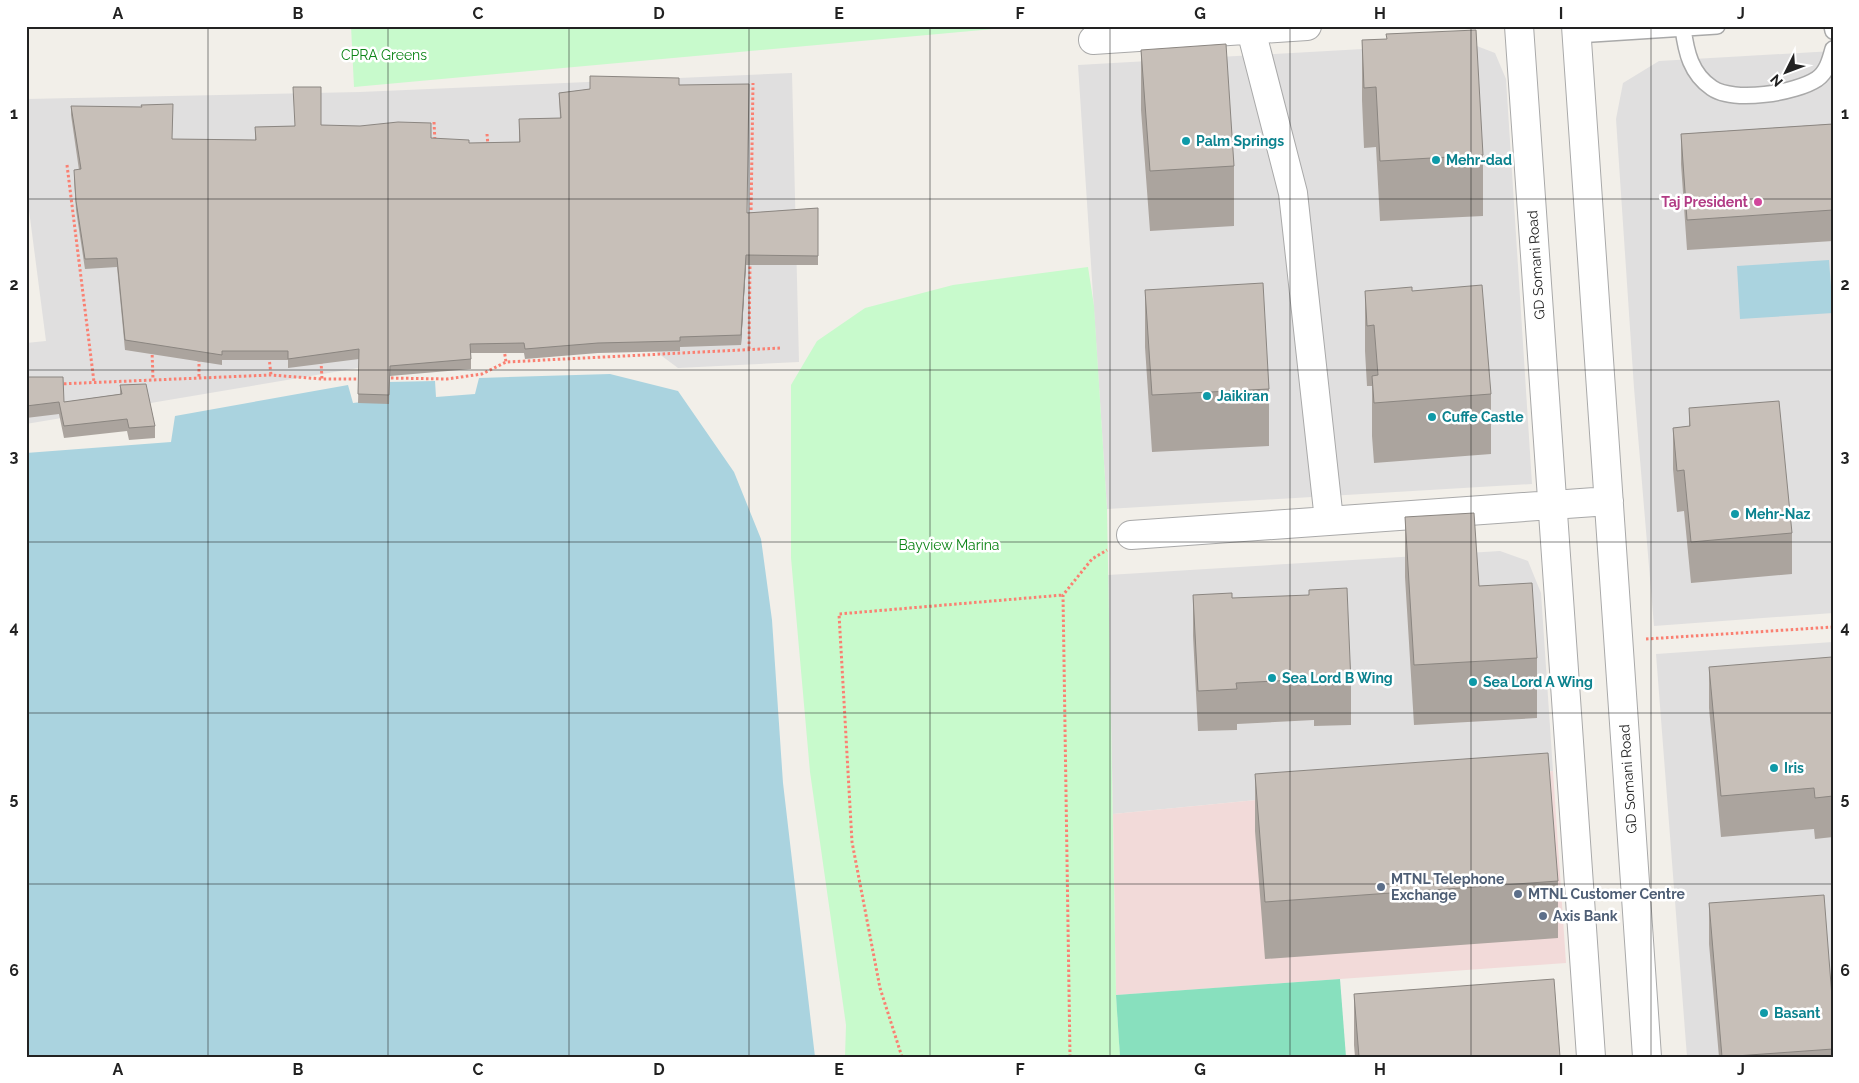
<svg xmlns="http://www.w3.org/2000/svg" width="1859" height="1083" font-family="Raleway,sans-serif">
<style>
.residential{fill:#e0dfdf}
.commercial{fill:#f2dad9}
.park{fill:#c8facc}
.pitch{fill:#88e0be}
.water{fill:#aad3df}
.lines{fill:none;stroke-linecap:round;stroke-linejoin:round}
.service-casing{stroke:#a9a9a9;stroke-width:18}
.minor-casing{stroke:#a9a9a9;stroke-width:30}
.path{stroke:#fa8072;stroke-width:3;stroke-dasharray:2.5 2.5;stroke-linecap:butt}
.service{stroke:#fff;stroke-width:15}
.minor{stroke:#fff;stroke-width:28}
.wall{fill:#aba49e}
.shaded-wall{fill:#8b8681}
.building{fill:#c7bfb8;stroke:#8b8681}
.grid{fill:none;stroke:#222;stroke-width:1;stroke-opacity:0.55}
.culture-dot{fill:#0f9aa8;stroke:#fff;stroke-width:2}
.hotel-dot{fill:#d1479c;stroke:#fff;stroke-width:2}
.service-dot{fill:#5c6f8a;stroke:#fff;stroke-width:2}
.labels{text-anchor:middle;stroke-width:5;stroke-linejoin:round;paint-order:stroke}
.park-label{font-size:14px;fill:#0c8416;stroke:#fff}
.culture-label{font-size:14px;font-weight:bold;fill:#0d838f;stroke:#fff;text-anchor:start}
.hotel-label{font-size:14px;font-weight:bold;fill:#b23c85;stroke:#fff;text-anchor:end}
.street-label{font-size:14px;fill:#222;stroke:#fff}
.service-label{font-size:14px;font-weight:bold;fill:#4e5e75;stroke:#fff;text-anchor:start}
.neatline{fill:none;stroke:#222;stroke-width:2}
.grid-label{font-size:16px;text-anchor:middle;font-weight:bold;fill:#222}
</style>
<rect width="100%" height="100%" fill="#f2efe9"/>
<path class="residential" d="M1469,43L1495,53L1506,79L1532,484L1107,509L1078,65Z
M1833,51V613L1654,626L1634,388L1616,119L1623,83L1659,61Z
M792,73L799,362L678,368L619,324L26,424V343L46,341L26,187V99L360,92Z
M1500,551L1528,561L1541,593L1553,771L1113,814L1108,575Z
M1833,642V1057H1687L1656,654Z"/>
<path class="commercial" d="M1553,771L1566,963L1116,995L1113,814Z"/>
<path class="park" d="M351,26H1027L354,87Z
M1088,267L1094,306L1107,509L1116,995L1120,1057H845L846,1025L810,772L791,558V385L817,341L865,308L953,285Z"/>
<path class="pitch" d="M1340,979L1346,1057H1120L1116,995Z"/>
<path class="water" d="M1829,260L1833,313L1740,319L1737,266Z
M610,374L678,391L734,472L761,539L772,620L783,783L815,1057H26V453L171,442L175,416L348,385L353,403L387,399V382L435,381L436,397L475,394L479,378Z"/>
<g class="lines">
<g class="service-casing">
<path id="service" d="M1832,26L1833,31
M1683,28C1686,52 1691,74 1712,88C1734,103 1796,93 1817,79C1827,72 1830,60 1833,49
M1577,35L1717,26"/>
</g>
<g class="minor-casing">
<path id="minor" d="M1519,26L1591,1057
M1576,26L1647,1057
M1251,30L1293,193L1329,520
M1093,40L1307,26
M1131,535L1609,501"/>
</g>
<path class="path" d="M434,122L435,142
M487,134L488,146
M67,165L94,382
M751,215L753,83
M504,349L506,362
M749,349L750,262
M152,350L153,379
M269,357L271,375
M199,359V377
M321,361L322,379
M386,378L447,379L482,374L506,362L780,348
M59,384L271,375L322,379H363
M1646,639L1833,627
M902,1057L880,988L852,842L839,614L1063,595
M1070,1057L1063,595L1092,559L1107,550"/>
<use href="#service" class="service"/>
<use href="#minor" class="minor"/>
</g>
<path class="wall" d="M1362,40L1483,155V216L1380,221L1376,147L1364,148L1362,100Z
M1141,50L1234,166V226L1150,231L1141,110Z
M590,76L679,85L748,213L818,208V265H746L741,345L680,347V351L598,353L525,359L524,353H471V369L390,376L389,404L358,403L359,359L288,368V360H222V365L125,350L117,267L85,269L76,210L74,179L79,170L71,115V106L172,139L255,140V127L294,126L321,125L469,143L519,142V119L560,118L559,93L590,89Z
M1833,124V241L1687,250L1681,164V134Z
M1145,290L1269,389V446L1152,452L1145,347Z
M1365,291H1412L1491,394V454L1374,463L1372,436V386H1367L1365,351Z
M26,377L64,402L120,394V385L155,426V438L129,440L127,431L64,438L59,414L26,418Z
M1689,408L1792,533V574L1691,583L1684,511L1677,512L1673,469V428L1689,426Z
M1405,517L1479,586L1537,658V718L1414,725L1405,577Z
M1193,595L1232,598L1351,684V725L1314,726V720L1237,724V730L1198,731L1193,636Z
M1709,667H1833V837L1815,839L1814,829L1721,837L1709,708Z
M1255,774L1558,881V938L1265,959L1255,831Z
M1709,903L1833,1010V1057H1719L1709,944Z
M1354,994L1560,1057H1355L1354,1045Z"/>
<path class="shaded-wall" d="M746,255V265L741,345V335Z"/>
<path class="building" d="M1476,30L1483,155L1380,161L1376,87L1364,88L1362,40L1387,39L1386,34Z
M1226,44L1234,166L1150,171L1141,50Z
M590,76L679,78V85L749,84L747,213L818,208V256L746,255L741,335L680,337V341L598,343L525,349L524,343L470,344L471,359L390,366L389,395L358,394L359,349L288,359V351H222V355L125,340L117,258L85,259L76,201L74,170L81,169L71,106L142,107L141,105L173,104L172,139L256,140L255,127L295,126L293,87H321V125L360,126L398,122L431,123V138L469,140V143L520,142L519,119L561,118L559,93L590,89Z
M1833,124V210L1687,220L1681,134Z
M1263,283L1269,389L1152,395L1145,290Z
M1482,285L1491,394L1374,403L1372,376L1378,375L1374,325L1367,326L1365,291L1412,287V291Z
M26,377H63L64,402L122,394L120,385L146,384L155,426L129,428L127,419L64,426L59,402L26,406Z
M1779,401L1792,533L1691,542L1684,470L1677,471L1673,428L1690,426L1689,408Z
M1474,513L1479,586L1532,583L1537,658L1414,665L1405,517Z
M1347,588L1351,684L1314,685V679L1236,683L1237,689L1198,691L1193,595L1232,593V598L1309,595V590Z
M1832,657L1833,667V796L1815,798L1814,788L1721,796L1709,667Z
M1548,753L1558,881L1265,902L1255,774Z
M1824,895L1833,1010V1049L1722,1057L1709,903Z
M1554,979L1560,1057H1359L1354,994Z"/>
<path class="grid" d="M208,26V1057M388,26V1057M569,26V1057M749,26V1057M930,26V1057M1110,26V1057M1290,26V1057M1471,26V1057M1651,26V1057M26,199H1833M26,370H1833M26,542H1833M26,713H1833M26,884H1833"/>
<g class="culture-dot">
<circle cx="1186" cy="141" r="5"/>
<circle cx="1436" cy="160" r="5"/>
<circle cx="1207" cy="396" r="5"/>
<circle cx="1432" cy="417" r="5"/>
<circle cx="1735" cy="514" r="5"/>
<circle cx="1272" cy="678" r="5"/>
<circle cx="1473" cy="682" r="5"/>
<circle cx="1774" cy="768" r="5"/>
<circle cx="1764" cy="1013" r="5"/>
</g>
<circle class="hotel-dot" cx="1758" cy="202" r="5"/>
<g class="service-dot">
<circle cx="1381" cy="887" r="5"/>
<circle cx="1518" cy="894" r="5"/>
<circle cx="1543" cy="916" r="5"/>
</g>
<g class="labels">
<g class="park-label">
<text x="384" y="60">CPRA Greens</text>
<text x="949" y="550">Bayview Marina</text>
</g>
<g class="culture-label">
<text x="1196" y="146">Palm Springs</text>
<text x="1446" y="165">Mehr-dad</text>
<text x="1217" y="401">Jaikiran</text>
<text x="1442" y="422">Cuffe Castle</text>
<text x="1745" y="519">Mehr-Naz</text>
<text x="1282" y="683">Sea Lord B Wing</text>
<text x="1483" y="687">Sea Lord A Wing</text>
<text x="1784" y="773">Iris</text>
<text x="1774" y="1018">Basant</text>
</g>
<g class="hotel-label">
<text x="1748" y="207">Taj President</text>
</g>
<g class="street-label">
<text transform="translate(1536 265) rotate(-94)" y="5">GD Somani Road</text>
<text transform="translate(1628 779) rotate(-94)" y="5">GD Somani Road</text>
</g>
<g class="service-label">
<text x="1391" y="884">MTNL Telephone<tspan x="1391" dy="16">Exchange</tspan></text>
<text x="1528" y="899">MTNL Customer Centre</text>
<text x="1553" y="921">Axis Bank</text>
</g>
</g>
<rect width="1859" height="1083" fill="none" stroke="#ffffff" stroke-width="55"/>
<g transform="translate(1786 72) rotate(228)" stroke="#ffffff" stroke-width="4" paint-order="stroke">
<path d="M0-4L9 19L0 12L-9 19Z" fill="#222222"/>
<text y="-8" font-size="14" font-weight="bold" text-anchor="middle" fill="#222222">N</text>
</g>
<rect x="28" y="28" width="1804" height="1028" class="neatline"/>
<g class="grid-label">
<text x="118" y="19">A</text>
<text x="298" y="19">B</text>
<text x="478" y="19">C</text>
<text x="659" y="19">D</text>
<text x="839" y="19">E</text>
<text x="1020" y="19">F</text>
<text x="1200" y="19">G</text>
<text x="1380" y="19">H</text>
<text x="1561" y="19">I</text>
<text x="1741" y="19">J</text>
<text x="14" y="119">1</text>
<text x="1845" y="119">1</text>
<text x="14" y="290">2</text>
<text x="1845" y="290">2</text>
<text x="14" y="462">3</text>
<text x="1845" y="462">3</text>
<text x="14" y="633">4</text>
<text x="1845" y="633">4</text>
<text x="14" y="804">5</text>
<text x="1845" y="804">5</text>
<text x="14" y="976">6</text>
<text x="1845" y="976">6</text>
<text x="118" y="1075">A</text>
<text x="298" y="1075">B</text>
<text x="478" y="1075">C</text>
<text x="659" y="1075">D</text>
<text x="839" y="1075">E</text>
<text x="1020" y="1075">F</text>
<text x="1200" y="1075">G</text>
<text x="1380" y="1075">H</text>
<text x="1561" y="1075">I</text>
<text x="1741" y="1075">J</text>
</g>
</svg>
